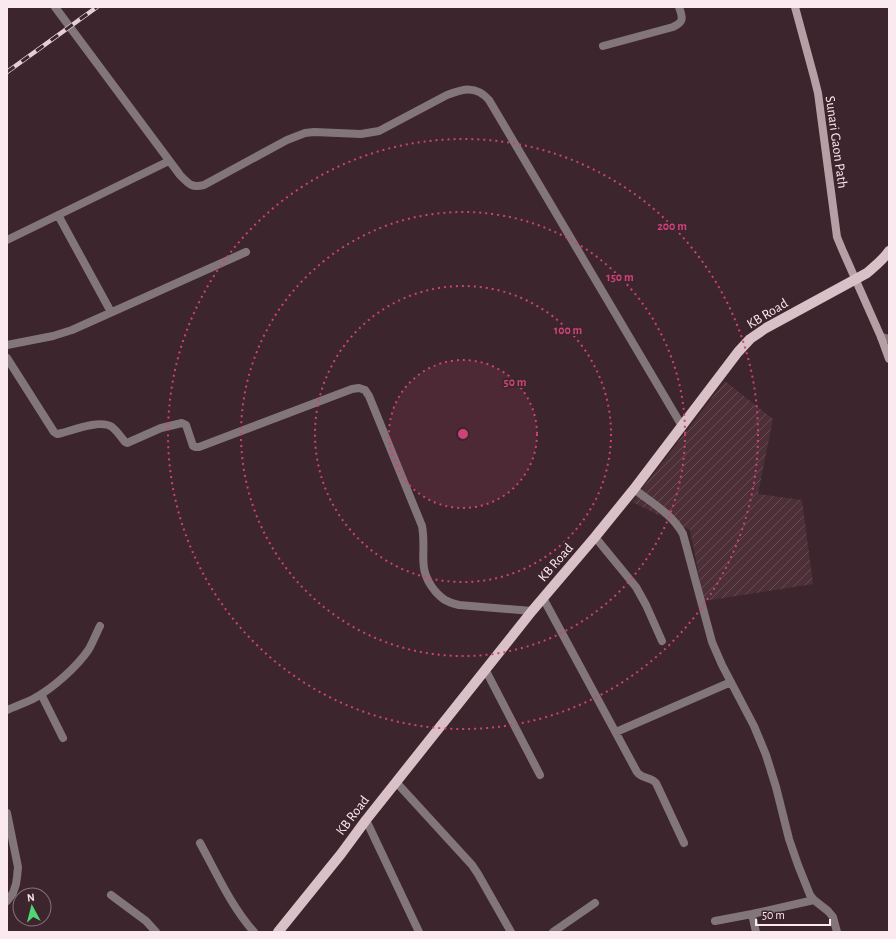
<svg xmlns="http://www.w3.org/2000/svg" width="896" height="939" font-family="'Alegreya Sans',sans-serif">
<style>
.industrial{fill:url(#industrial-furrows)}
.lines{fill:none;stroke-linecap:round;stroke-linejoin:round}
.street{stroke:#83767a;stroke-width:8}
.secondary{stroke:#b4a0a5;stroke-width:8}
.primary{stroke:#dac0c7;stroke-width:10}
.rail-casing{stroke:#e2d0d5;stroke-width:4.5}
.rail{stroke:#3c252c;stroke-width:3;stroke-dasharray:9;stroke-linecap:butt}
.ring{fill:none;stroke:#cd4278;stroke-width:2;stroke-dasharray:2 4}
.labels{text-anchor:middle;stroke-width:4;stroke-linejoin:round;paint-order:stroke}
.street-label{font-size:14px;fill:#fae9ee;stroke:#3c252c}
.centre{fill:#cd4278;stroke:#3c252c;stroke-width:2}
.ring-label{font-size:12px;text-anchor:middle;font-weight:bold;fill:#cd4278;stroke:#3c252c;stroke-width:4;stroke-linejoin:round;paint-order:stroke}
</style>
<defs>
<pattern id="industrial-furrows" width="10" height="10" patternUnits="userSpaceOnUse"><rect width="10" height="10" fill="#4d2f38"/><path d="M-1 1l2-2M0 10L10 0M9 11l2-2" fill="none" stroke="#684d55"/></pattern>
</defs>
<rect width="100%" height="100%" fill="#3c252c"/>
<path class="industrial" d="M725,381L773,419L758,494L802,500L813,584L704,601L690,530L632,502Z"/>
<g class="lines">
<path class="street" d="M55,7L180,175C189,184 191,188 204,185L287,140L305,133L314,132L361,134L379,131L447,95C463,89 476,85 489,100L682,426
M603,46L673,27C684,22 683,18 679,7
M58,215L111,312
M7,240L169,161
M881,337L889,339
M7,345L53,336L72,330L246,252
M7,358L54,432L57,434L62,433C73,430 101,419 112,427C117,431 121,437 125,442L127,443L161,428L182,423L186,425L193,446L195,447H199L352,389L359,388L365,390L369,396L422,526C427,553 416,568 435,591C443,600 447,602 459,605L532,611
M634,489C652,503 672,514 683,534L712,642L722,665L754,726L766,755L776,787L789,839L798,865L810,895L814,900L828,911L833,917L837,932
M595,537L636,587L646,605L662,641
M543,598L637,772C642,779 651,777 656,783L684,843
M485,669L540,775
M41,694L63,738
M7,710C16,706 25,703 33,699C52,689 77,667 89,649C93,642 96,634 100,626
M616,732L731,682
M396,782L472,865L478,874L511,932
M7,813L18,867L17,877L16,884L13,893L7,901
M366,820L419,932
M200,843C217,874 231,906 254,932
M111,895L146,921L156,932
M752,914L756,932
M715,921L752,914L814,900
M553,932L595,903"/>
<path class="secondary" d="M795,7L814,77L818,93L837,237L842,249L881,337L889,359"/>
<path class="primary" d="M278,932L341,854L366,820L532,611L595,537L634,489L738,352L750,339L766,328L867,273C875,266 883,260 889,251"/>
<g class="rail-casing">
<path id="rail" d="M7,72L97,7"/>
</g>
<use href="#rail" class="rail"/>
</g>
<circle cx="463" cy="434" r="74" fill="#cd4278" fill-opacity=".12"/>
<g class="ring">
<circle cx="463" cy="434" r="74"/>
<circle cx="463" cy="434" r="148"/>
<circle cx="463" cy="434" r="222"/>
<circle cx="463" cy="434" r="295"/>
</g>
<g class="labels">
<g class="street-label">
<text transform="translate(837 142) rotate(82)" y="5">Sunari Gaon Path</text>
<text transform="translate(767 313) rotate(-31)" y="5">KB Road</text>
<text transform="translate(555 562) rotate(-49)" y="5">KB Road</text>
<text transform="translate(352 815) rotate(-53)" y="5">KB Road</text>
</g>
</g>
<circle cx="463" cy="434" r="6" class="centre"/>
<g class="ring-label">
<text x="672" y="230">200 m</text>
<text x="620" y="281">150 m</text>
<text x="568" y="334">100 m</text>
<text x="515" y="386">50 m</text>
</g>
<rect width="896" height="939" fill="none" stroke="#fae9ee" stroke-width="16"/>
<g transform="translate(32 907) rotate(353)"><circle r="19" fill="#3c252c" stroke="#88737a"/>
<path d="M0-3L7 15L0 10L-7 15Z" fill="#50d674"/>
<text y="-6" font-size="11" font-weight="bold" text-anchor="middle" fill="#fae9ee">N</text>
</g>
<path d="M756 919v6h74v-6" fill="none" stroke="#fae9ee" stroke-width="2"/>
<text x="762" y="919" font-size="12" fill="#fae9ee" stroke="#3c252c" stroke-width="3" paint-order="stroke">50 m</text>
</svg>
